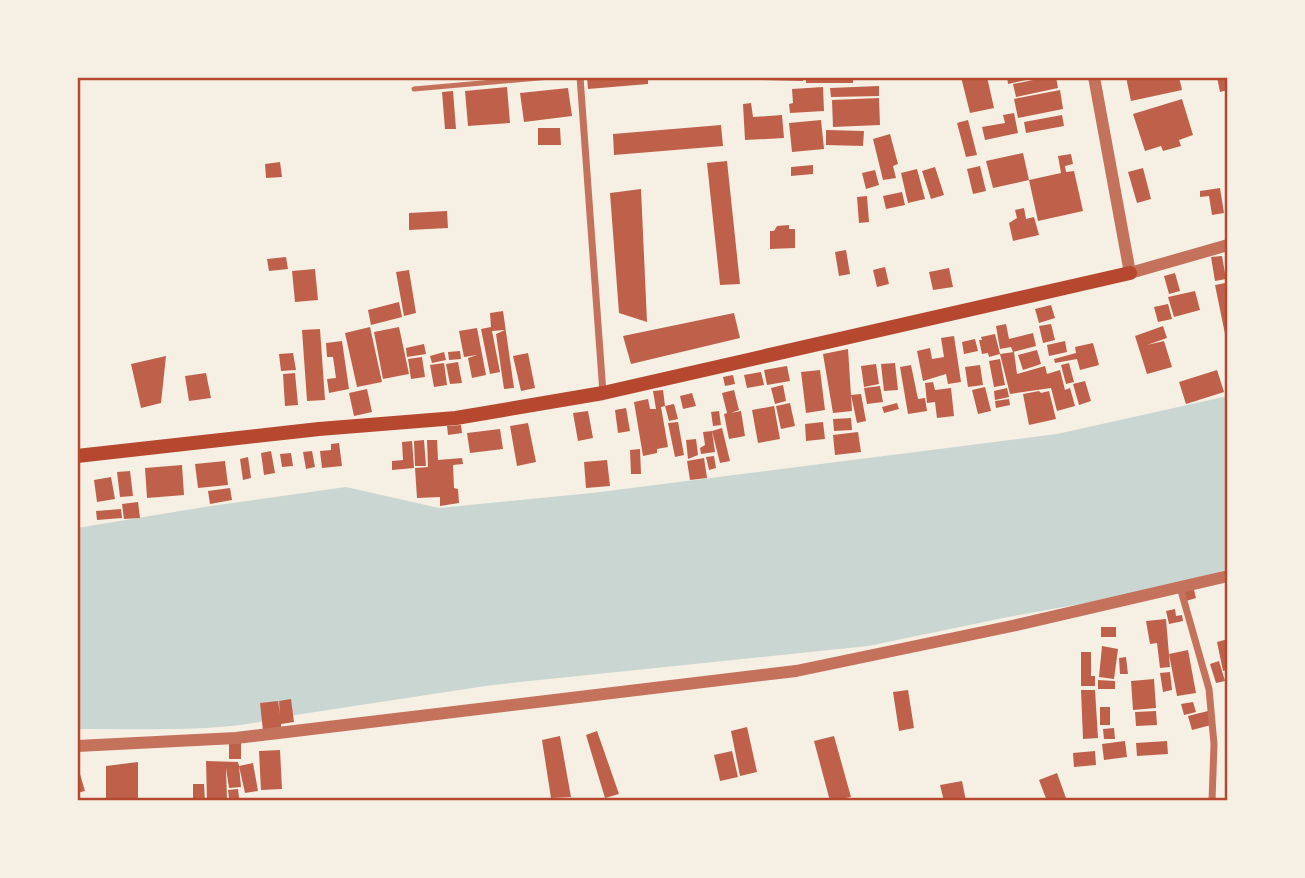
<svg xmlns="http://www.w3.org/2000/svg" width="1305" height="878" font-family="'DejaVu Sans',sans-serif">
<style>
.water{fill:#c9d6d2}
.building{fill:#bf614a}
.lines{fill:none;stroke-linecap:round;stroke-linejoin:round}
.service{stroke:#c5725c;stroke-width:5}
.minor{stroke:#c5725c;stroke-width:7}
.tertiary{stroke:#c5725c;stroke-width:12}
.secondary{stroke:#b5482f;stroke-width:14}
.neatline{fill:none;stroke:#b5482f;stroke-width:2.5}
</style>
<rect width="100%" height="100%" fill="#f6efe4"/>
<path class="water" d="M1228,396V569L1153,591L1008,617L868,646L492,685L282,717C217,734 144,728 77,729V528L211,506L346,487L439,508L592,493L1057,434Z"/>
<path class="building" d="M587,77H648V84L588,89Z
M759,77H803V81L759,80Z
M806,77H853V83H806Z
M961,77H987L994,108L970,113Z
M1007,77H1025L1026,80L1008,84Z
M1048,77H1056L1058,88L1016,97L1013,84Z
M1126,77H1179L1182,90L1131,101Z
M1217,77H1228V90L1220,92Z
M879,86V96L831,97L830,88Z
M507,87L510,123L468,126L465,91Z
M823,87L824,111L790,113L789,104L793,103L792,89Z
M568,88L572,116L524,122L520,93Z
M1060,90L1063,109L1018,118L1014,99Z
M453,91L456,129H445L442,92Z
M879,98L880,125L833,127L832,100Z
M1182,99L1193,135L1179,140L1181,146L1163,151L1161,146L1145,151L1133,114Z
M751,103L753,117L782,115L784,138L745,140L743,104Z
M1014,113L1018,133L985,140L982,127L1005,123L1003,115Z
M1062,115L1064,126L1026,133L1024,122Z
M821,120L824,149L792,152L789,123Z
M968,120L977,155L966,157L957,123Z
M721,125L723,146L614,155L613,134Z
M538,128H560L561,145H538Z
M826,130L864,131L863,146L826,145Z
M890,134L898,164L893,166L896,178L883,180L873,139Z
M1023,153L1029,180L993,188L986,161Z
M1071,154L1073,164L1065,166L1066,172L1074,171L1083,211L1038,221L1029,180L1061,173L1058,156Z
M727,161L740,284L720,285L707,163Z
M280,162L282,177L266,178L265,164Z
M813,165V174L791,176V167Z
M980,166L986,191L973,194L967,169Z
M935,167L944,195L931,199L922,171Z
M1143,168L1151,199L1137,203L1128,172Z
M917,169L925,199L908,203L901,173Z
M875,170L879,185L866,189L862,173Z
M1220,188L1224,213L1212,215L1209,196L1200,197V191Z
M641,189L647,322L619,313L610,193Z
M902,192L905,205L886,209L883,196Z
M867,196L869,222L859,223L857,197Z
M1024,208L1026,219L1034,217L1039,235L1013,241L1009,223L1017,218L1015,210Z
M447,211L448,228L409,230V213Z
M789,225V229H795V248L770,249V231H774L777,226Z
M846,250L850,274L839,276L835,252Z
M1222,256L1226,279L1215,281L1211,257Z
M286,257L288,269L269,271L267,259Z
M885,267L889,284L877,287L873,270Z
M949,268L953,287L933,290L929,272Z
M315,269L318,300L295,302L292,271Z
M409,270L416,313L404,316L396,272Z
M1175,273L1180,291L1169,294L1164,276Z
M1225,283L1228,295V334H1225L1215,285Z
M1195,291L1200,310L1174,317L1168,297Z
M399,302L402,317L371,325L368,310Z
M1168,304L1172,319L1158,322L1154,307Z
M1051,305L1055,318L1039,323L1035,309Z
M503,311L514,388L504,389L496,334L505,330L492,331L500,372L490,374L481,329L491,327L490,313Z
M734,313L740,338L631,364L623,336Z
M1006,324L1009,339L1033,333L1036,346L1013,352L1011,347L1000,349L996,326Z
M1051,324L1055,340L1043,343L1039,326Z
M1163,326L1167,338L1147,345L1164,341L1172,367L1147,374L1135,336Z
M370,327L382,382L357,387L345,333Z
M399,327L409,374L383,379L374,332Z
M477,328L486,375L472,378L468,358L477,355L464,357L459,331Z
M320,329L325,400L307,401L302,330Z
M995,334L1000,354L989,357L988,353L982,354L979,340H982L981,337Z
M954,336L961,382L948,384L946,374L923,381L917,351L930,348L932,359L944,357L941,338Z
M975,339L978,351L964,354L962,342Z
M342,341L349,389L329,393L327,379L336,378L333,357H327L326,343Z
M1065,341L1067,352L1049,356L1047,345Z
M1093,343L1099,365L1080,370L1077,359L1055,363L1054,359L1076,353L1075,347Z
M424,344L426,354L407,357L406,348Z
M848,349L852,411L833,413L823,354Z
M1037,350L1041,364L1023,370L1018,355Z
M460,351L461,359L449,360L448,352Z
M444,352L446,360L432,363L430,356Z
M1014,352L1017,374L1045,366L1047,374L1060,370L1065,390L1070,388L1075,406L1057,411L1051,388L1010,394L1000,354Z
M293,353L296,370L281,371L279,354Z
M528,353L535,388L521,391L513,356Z
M166,356L161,403L141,408L131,364Z
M422,357L425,377L411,379L408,359Z
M1000,359L1005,385L994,387L989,361Z
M458,362L462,383L450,384L446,364Z
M444,363L447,385L434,387L430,365Z
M895,363L898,390L884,391L881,364Z
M1069,363L1074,382L1066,384L1061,365Z
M876,364L879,384L864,387L861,366Z
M911,365L918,399L925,398L927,411L908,414L900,367Z
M980,365L983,385L968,387L965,367Z
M787,366L790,381L767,385L764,370Z
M820,370L825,410L806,413L801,372Z
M1217,370L1224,392L1186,404L1179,382Z
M761,372L764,385L747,388L744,375Z
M206,373L211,398L189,401L185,376Z
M295,373L298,405L285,406L283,374Z
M733,375L735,384L725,386L723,377Z
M1085,381L1091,401L1079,405L1073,384Z
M933,382L935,390L951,388L954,416L937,418L935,402L927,403L925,383Z
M783,385L786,401L775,404L771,388Z
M880,386L883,402L867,404L864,388Z
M985,387L991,411L978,414L972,390Z
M1007,388L1009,397L995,400L994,391Z
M367,389L372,412L354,416L349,393Z
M663,390L665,406L661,407L668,447L657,449V453L643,456L634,402L648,399L650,409H656L653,391Z
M734,390L739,410L731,413L741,411L745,436L729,439L724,414L727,413L722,393Z
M1039,391L1041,393L1049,391L1056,419L1029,425L1023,394Z
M692,393L696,406L683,409L680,396Z
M861,394L866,421L857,423L851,395Z
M1009,399L1010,405L996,408L995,401Z
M790,403L795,426L781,429L776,406Z
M897,403L899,409L884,413L882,407Z
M674,404L678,419L669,421L665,406Z
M774,406L780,439L758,443L752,410Z
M626,408L630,431L618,433L615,410Z
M588,411L593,438L578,441L573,413Z
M719,411L721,425L713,426L711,412Z
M851,418L852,430L834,431L833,419Z
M678,422L684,455L675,457L668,423Z
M823,422L825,439L806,441L805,424Z
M528,423L536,462L517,466L510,426Z
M461,425L462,433L448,435L447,426Z
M722,428L730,461L720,463L712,431Z
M500,429L503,449L470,453L467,433Z
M712,431L715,452L701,454L700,448L705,445L703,432Z
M858,432L861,452L835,455L833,435Z
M696,439L698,455L688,459L686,440Z
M424,440L426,466H415L414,441Z
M427,440H437L438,460L462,458L463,464L453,465L454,488L458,489L459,503L440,506V497L417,498L415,468L428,467Z
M412,441L414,468L392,470V461L403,460L402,442Z
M339,443L342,466L322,468L320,451L331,450V444Z
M640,449L641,474H631L630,450Z
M271,451L275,473L264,475L261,453Z
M312,451L315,467L306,469L303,452Z
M291,453L293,466L282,467L280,454Z
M714,456L716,468L709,470L706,457Z
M248,457L251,478L243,480L240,459Z
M704,458L707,478L690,480L687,461Z
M607,460L610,486L586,488L584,462Z
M225,461L228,485L198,488L195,464Z
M182,465L184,495L147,498L145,468Z
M130,471L133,496L120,497L117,472Z
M111,477L115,499L97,502L94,480Z
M230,488L232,500L210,504L208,491Z
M138,502L140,518L124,519L122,504Z
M121,509L122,518L97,520L96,511Z
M1193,586L1196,598L1186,601L1183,588Z
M1175,609L1176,616L1182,615L1183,621L1169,624L1166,611Z
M1166,619L1170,667L1160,668L1157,643L1150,644L1146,621Z
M1101,627H1116V637H1101Z
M1228,639V670L1223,671L1217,642Z
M1102,646L1118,649L1114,679L1099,677Z
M1188,650L1196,693L1177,696L1169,654Z
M1081,652H1091V676H1095V686H1081Z
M1126,657L1128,674H1120L1119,658Z
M1219,661L1225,681L1216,683L1210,664Z
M1170,672L1172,690L1163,692L1160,673Z
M1154,679L1156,708L1133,710L1131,681Z
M1098,680L1115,681V689H1098Z
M908,690L914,728L899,731L893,692Z
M1081,690H1095L1098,738L1083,739Z
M291,699L294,722L281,724V729L263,731L260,703L278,701L280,714L279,701Z
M1193,702L1196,712L1184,715L1181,704Z
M1100,707H1110V725H1100Z
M1156,711L1157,725L1136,726L1135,712Z
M1208,711L1211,725L1192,730L1188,716Z
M747,727L757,772L740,776L731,731Z
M1114,728L1115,739H1104L1103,729Z
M597,731L619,794L605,798L586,735Z
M560,736L571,797L551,798L542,740Z
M834,736L851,797L830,801L814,741Z
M229,741H241V759H229Z
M1125,741L1127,757L1104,760L1102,744Z
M1167,741L1168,754L1137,756L1136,743Z
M280,750L282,789L261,790L259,751Z
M732,751L738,777L720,781L714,755Z
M1095,751L1096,765L1074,767L1073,753Z
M206,761L238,762L239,766L253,763L258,791L245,793L239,766L241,787L229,788L226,768L227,801H207Z
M138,762V801H106V766Z
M77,764L85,791L77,793Z
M1057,773L1067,801H1047L1039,780Z
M962,781L966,801H944L940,785Z
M193,784H204L205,801H193Z
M238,789L239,798H229L228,790Z"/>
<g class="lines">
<path class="service" d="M414,89L550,77"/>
<path class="minor" d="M580,77L603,393
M1180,587L1209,689L1214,744L1212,801"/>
<path class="tertiary" d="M1094,77L1130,273L1228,245
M77,746L236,738L796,671L1012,626L1228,576"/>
<path class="secondary" d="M77,456L319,429L456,418L603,393L1130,273"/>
</g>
<rect width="1305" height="878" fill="none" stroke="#f6efe4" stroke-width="158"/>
<rect x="79" y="79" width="1147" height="720" class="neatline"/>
</svg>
